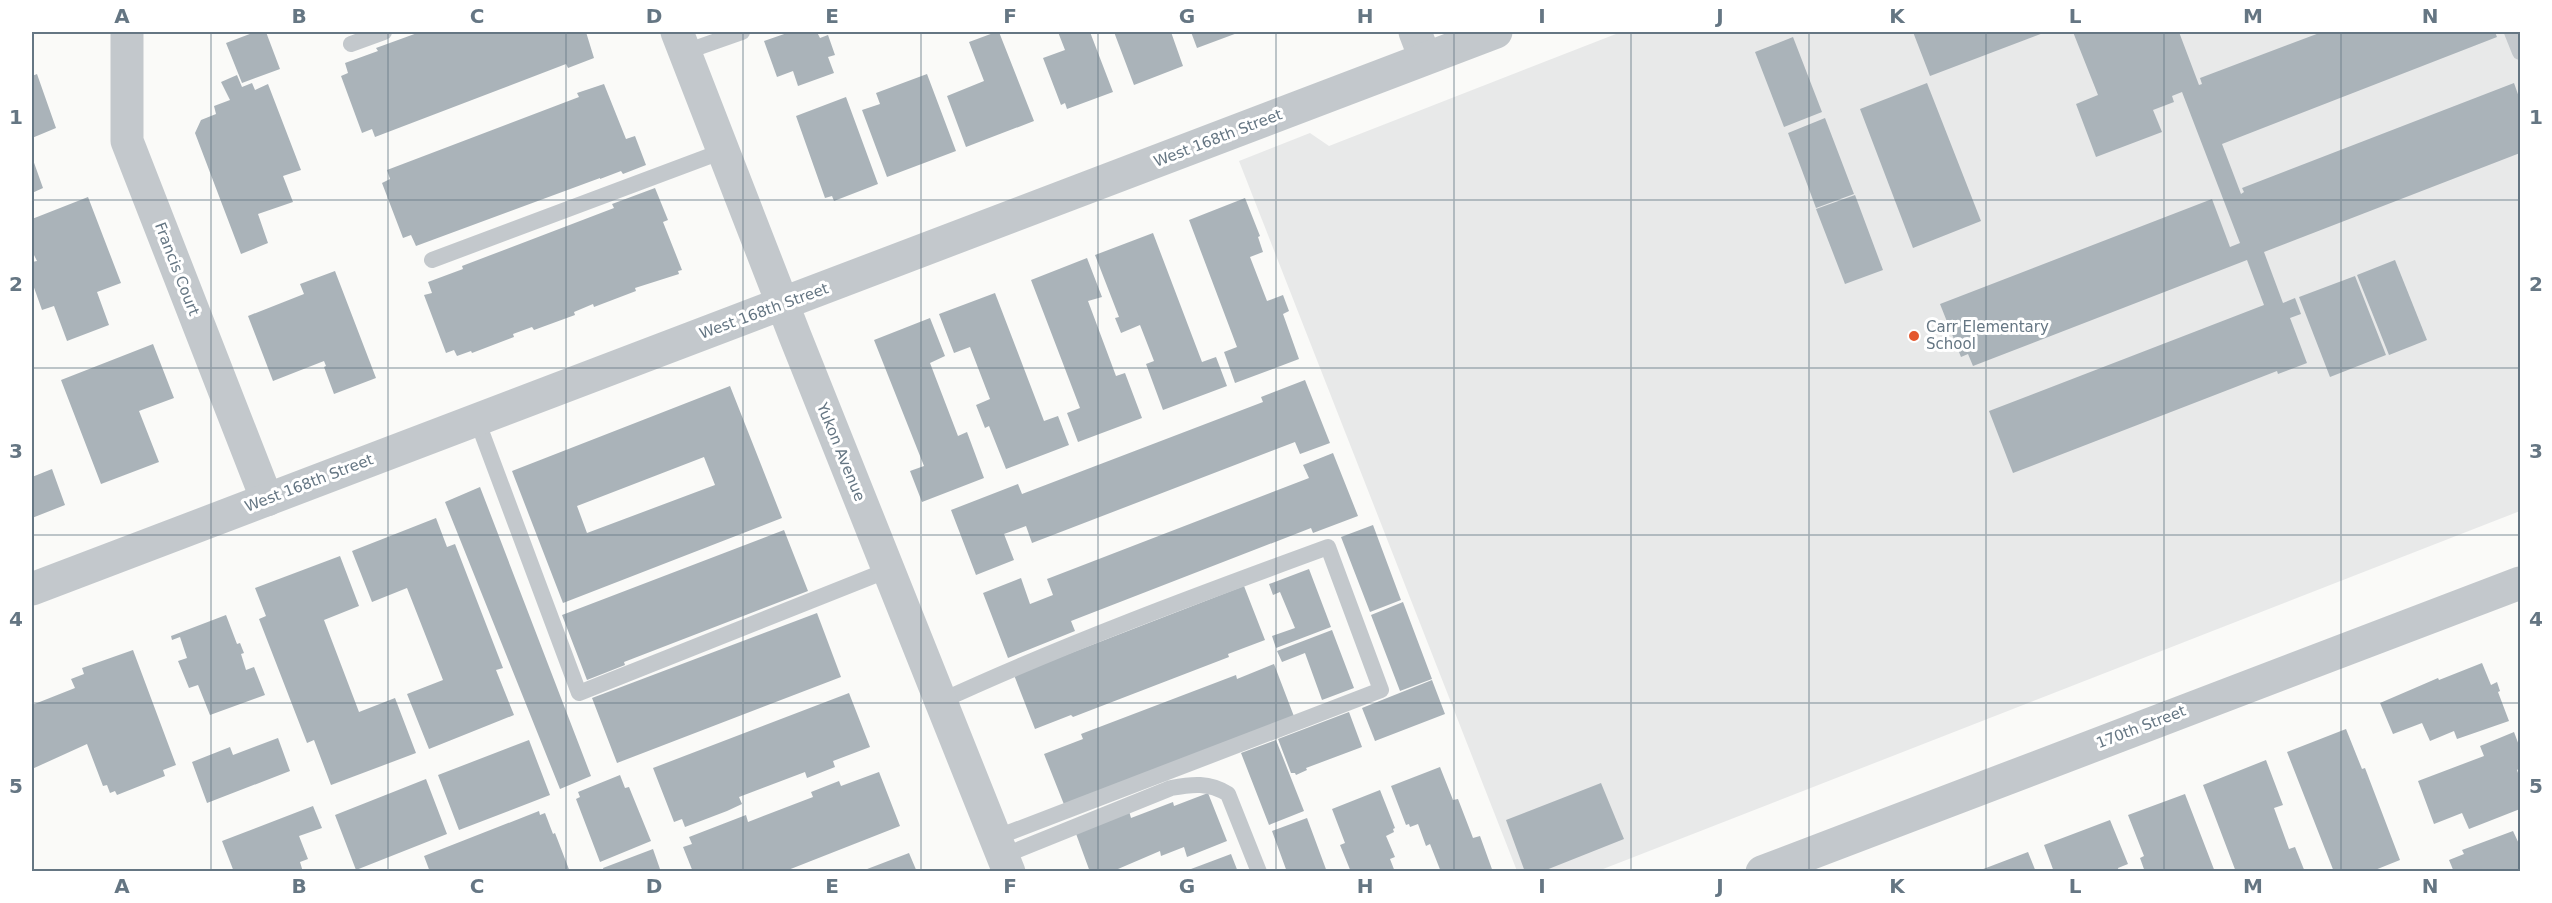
<svg xmlns="http://www.w3.org/2000/svg" width="2552" height="903" font-family="'DejaVu Sans',sans-serif">
<style>
.built{fill:#e8e9e9}
.building{fill:#aab3b9;fill-rule:evenodd}
.lines{fill:none;stroke-linecap:round;stroke-linejoin:round}
.service{stroke:#c3c8cc;stroke-width:16}
.minor{stroke:#c3c8cc;stroke-width:33}
.tertiary{stroke:#c3c8cc;stroke-width:33}
.grid{fill:none;stroke:#657683;stroke-width:1.5;stroke-opacity:0.55}
.poi-dot{fill:#e4572e;stroke:#fff;stroke-width:2}
.labels{text-anchor:middle;stroke-width:6;stroke-linejoin:round;paint-order:stroke}
.street-label{font-size:15px;fill:#657683;stroke:#fff}
.poi-label{font-size:15px;fill:#657683;stroke:#fff;text-anchor:start}
.neatline{fill:none;stroke:#657683;stroke-width:2}
.grid-label{font-size:20px;text-anchor:middle;font-weight:bold;fill:#657683}
</style>
<rect width="100%" height="100%" fill="#fafaf8"/>
<path class="built" d="M1621,32H2520V511L1598,871H1517L1239,161L1310,133L1329,146Z"/>
<path class="building" d="M255,32H266L280,69L242,83L226,43Z
M420,32H586L594,58L568,68L566,64L375,137L372,129L362,133L341,76L348,73L345,63L378,51L376,48Z
M790,32H817L820,38L828,35L835,55L828,57L834,73L798,86L793,71L777,77L764,41Z
M996,32H999L1034,121L966,147L947,96L984,81L969,42Z
M1058,32H1090L1113,92L1067,109L1065,103L1061,105L1043,58L1065,50Z
M1114,32H1171L1183,66L1134,85Z
M1191,32H1240L1197,48Z
M1913,32H2046L1930,76Z
M2073,32H2179L2199,85L2202,84L2200,78L2322,32H2495L2497,37L2222,144L2241,194L2244,192L2242,188L2514,83L2520,100V153L2264,252L2283,303L2295,298L2301,314L2290,318L2307,363L2278,374L2277,371L2013,473L1989,411L2264,305L2247,260L1973,366L1968,354L1961,357L1940,304L2212,199L2230,247L2240,243L2182,92L2172,96L2174,102L2153,110L2162,132L2096,157L2076,104L2098,95Z
M1793,37L1822,112L1784,127L1755,52Z
M37,74L56,128L32,138V76Z
M927,74L956,151L887,177L862,110L880,104L876,93Z
M237,75L242,87L252,83L255,90L268,84L301,170L283,176L293,202L258,214L268,243L241,254L195,133L201,120L216,114L214,106L230,100L221,82Z
M1927,83L1981,221L1913,248L1860,109Z
M604,84L626,139L635,136L646,165L623,174L621,171L600,179V178L416,246L411,235L403,238L382,183L390,179L387,170L579,97L577,93Z
M846,97L878,184L834,201L832,196L825,198L796,116Z
M1825,118L1854,194L1816,208L1788,133Z
M32,157L43,188L32,193Z
M655,188L668,220L663,222L682,270L678,271L679,274L635,288L636,291L594,307L593,304L574,312L575,315L534,330L532,327L513,334L514,337L472,353L471,351L457,356L454,350L446,353L424,295L432,293L428,282L463,269L462,266L614,208L612,204Z
M1855,195L1883,270L1845,284L1816,209Z
M88,197L121,283L97,292L109,325L67,341L54,306L42,310L32,282V262L37,261L34,255L32,256V219Z
M1245,198L1260,236L1258,237L1263,252L1250,257L1267,301L1283,295L1289,311L1283,314L1299,359L1235,383L1224,352L1237,347L1189,220Z
M1153,233L1202,362L1216,357L1227,386L1163,410L1146,364L1154,361L1140,325L1121,333L1115,318L1119,317L1095,255Z
M1087,258L1102,297L1088,301L1116,376L1125,373L1142,418L1078,442L1067,413L1080,408L1031,280Z
M2395,260L2427,340L2389,355L2357,275Z
M335,271L376,378L334,394L324,367L326,366L324,361L273,381L248,316L304,294L300,284Z
M2355,276L2386,355L2330,377L2299,297Z
M995,293L1044,421L1058,416L1069,445L1006,469L989,426L985,428L976,405L990,399L970,347L954,353L939,314Z
M930,318L945,356L930,363L958,436L967,432L984,478L922,502L910,471L924,466L874,340Z
M153,344L174,398L139,411L159,462L101,484L61,380Z
M1305,380L1330,443L1300,454L1295,442L1032,543L1026,526L1004,534L1014,560L976,575L951,510L1018,484L1022,494L1263,402L1261,397Z
M730,386L782,518L563,603L512,471ZM704,457L715,485L587,533L577,506Z
M1333,453L1358,516L1313,533L1311,528L1071,621L1075,631L1008,658L983,593L1021,578L1030,604L1053,595L1047,579L1309,478L1303,465Z
M52,469L65,505L32,518V477Z
M480,487L591,776L560,789L445,502Z
M436,518L447,547L455,544L503,668L496,670L514,715L429,749L407,694L443,680L407,588L372,602L352,551Z
M1373,525L1401,600L1370,612L1341,537Z
M784,530L808,591L624,662L625,665L587,680L562,615Z
M340,556L359,606L324,620L359,712L395,698L416,753L331,785L314,740L307,743L259,619L266,616L255,588Z
M1309,569L1331,627L1276,648L1272,636L1295,628L1280,592L1273,595L1269,584Z
M1244,586L1265,640L1228,654L1229,657L1073,717L1071,715L1035,729L1014,675Z
M1403,602L1432,679L1400,691L1371,615Z
M817,613L841,677L617,763L592,698Z
M226,615L237,644L240,643L244,653L241,654L246,670L254,667L265,695L210,715L198,685L189,688L178,661L187,658L180,637L172,640L171,636Z
M1332,630L1354,688L1322,700L1305,653L1282,662L1277,651Z
M133,650L176,765L163,770L165,776L117,795L115,791L110,793L107,785L103,786L87,744L32,769V705L75,688L71,679L84,674L82,668Z
M2482,663L2491,685L2497,682L2500,691L2498,692L2509,721L2457,739L2454,731L2430,741L2422,723L2393,734L2380,703L2438,678L2439,680Z
M1274,664L1295,719L1065,807L1044,754L1083,739L1081,734L1236,675L1237,679Z
M1432,680L1445,714L1375,741L1362,708Z
M849,693L870,747L833,761L835,767L807,778L805,772L739,797L742,804L727,811L685,827L682,819L674,822L653,768Z
M1349,712L1362,747L1306,768L1307,770L1296,775L1295,773H1291L1278,739Z
M2346,729L2362,769L2365,768L2400,860L2370,872H2334L2287,752Z
M2514,732L2520,748V768L2517,770L2520,779V809L2469,829L2462,813L2434,824L2418,781L2484,756L2480,746Z
M278,738L290,771L207,803L192,762L230,747L233,755Z
M529,740L550,795L459,830L438,775Z
M1276,740L1304,811L1269,825L1241,753Z
M2266,760L2283,805L2274,808L2289,849L2295,847L2305,872H2236L2203,785Z
M1440,767L1453,800L1458,799L1473,838L1480,836L1493,872H1441L1430,844L1426,846L1418,824L1410,827L1409,824L1406,825L1391,786Z
M879,772L900,826L783,872H693L683,847L692,844L689,837L746,815L748,822L813,797L811,792L839,781L841,786Z
M620,775L625,788L629,787L651,841L600,862L576,799L580,797L578,792Z
M426,779L447,834L356,870L335,815Z
M1601,783L1624,839L1541,872H1525L1506,820Z
M1380,790L1395,828L1393,829L1394,832L1386,836L1395,857L1390,859L1395,872H1351L1340,845L1345,843L1332,809Z
M1208,793L1227,841L1187,857L1184,847L1161,856L1160,851L1111,872H1090L1075,831L1129,811L1131,818L1173,802L1174,806Z
M2185,794L2215,872H2145L2140,858L2144,856L2128,815Z
M313,806L322,828L299,836L308,859L300,862L303,872H234L222,841Z
M539,811L540,815L545,813L553,834L555,833L570,872H430L424,856Z
M1307,818L1327,872H1287L1272,831Z
M2110,820L2128,864L2118,868L2119,872H2054L2044,845Z
M2513,831L2520,846V872H2454L2449,860L2464,854L2462,850Z
M653,849L661,872H604L603,868Z
M2028,852L2036,872H1978V871Z
M909,853L917,872H862V871Z
M1231,854L1238,872H1192L1191,869Z"/>
<g class="lines">
<path class="service" d="M2512,32L2520,52
M351,44L384,32
M685,52L742,32
M432,260L723,151
M477,420L579,693L888,570
M941,701C1067,643 1197,595 1328,547L1381,690L995,838
M1003,856L1171,788C1192,784 1209,782 1228,794L1259,872"/>
<path class="minor" d="M127,32V141L267,500
M1415,32L1425,58
M1762,872L2520,583"/>
<path class="tertiary" d="M677,32L795,336L1009,872
M32,589L1496,32"/>
</g>
<path class="grid" d="M211,32V872M388,32V872M566,32V872M743,32V872M921,32V872M1098,32V872M1276,32V872M1454,32V872M1631,32V872M1809,32V872M1986,32V872M2164,32V872M2341,32V872M32,200H2520M32,368H2520M32,535H2520M32,703H2520"/>
<circle class="poi-dot" cx="1914" cy="336" r="6"/>
<g class="labels">
<g class="street-label">
<text transform="translate(1218 138) rotate(-21)" y="5">West 168th Street</text>
<text transform="translate(177 269) rotate(69)" y="5">Francis Court</text>
<text transform="translate(764 311) rotate(-20)" y="5">West 168th Street</text>
<text transform="translate(841 452) rotate(68)" y="5">Yukon Avenue</text>
<text transform="translate(309 483) rotate(-21)" y="5">West 168th Street</text>
<text transform="translate(2141 727) rotate(-21)" y="5">170th Street</text>
</g>
<g class="poi-label">
<text x="1926" y="332">Carr Elementary<tspan x="1926" dy="17">School</tspan></text>
</g>
</g>
<rect width="2552" height="903" fill="none" stroke="#ffffff" stroke-width="66"/>
<rect x="33" y="33" width="2486" height="837" class="neatline"/>
<g class="grid-label">
<text x="122" y="23">A</text>
<text x="299" y="23">B</text>
<text x="477" y="23">C</text>
<text x="654" y="23">D</text>
<text x="832" y="23">E</text>
<text x="1010" y="23">F</text>
<text x="1187" y="23">G</text>
<text x="1365" y="23">H</text>
<text x="1542" y="23">I</text>
<text x="1720" y="23">J</text>
<text x="1897" y="23">K</text>
<text x="2075" y="23">L</text>
<text x="2253" y="23">M</text>
<text x="2430" y="23">N</text>
<text x="16" y="124">1</text>
<text x="2536" y="124">1</text>
<text x="16" y="291">2</text>
<text x="2536" y="291">2</text>
<text x="16" y="458">3</text>
<text x="2536" y="458">3</text>
<text x="16" y="626">4</text>
<text x="2536" y="626">4</text>
<text x="16" y="793">5</text>
<text x="2536" y="793">5</text>
<text x="122" y="893">A</text>
<text x="299" y="893">B</text>
<text x="477" y="893">C</text>
<text x="654" y="893">D</text>
<text x="832" y="893">E</text>
<text x="1010" y="893">F</text>
<text x="1187" y="893">G</text>
<text x="1365" y="893">H</text>
<text x="1542" y="893">I</text>
<text x="1720" y="893">J</text>
<text x="1897" y="893">K</text>
<text x="2075" y="893">L</text>
<text x="2253" y="893">M</text>
<text x="2430" y="893">N</text>
</g>
</svg>
